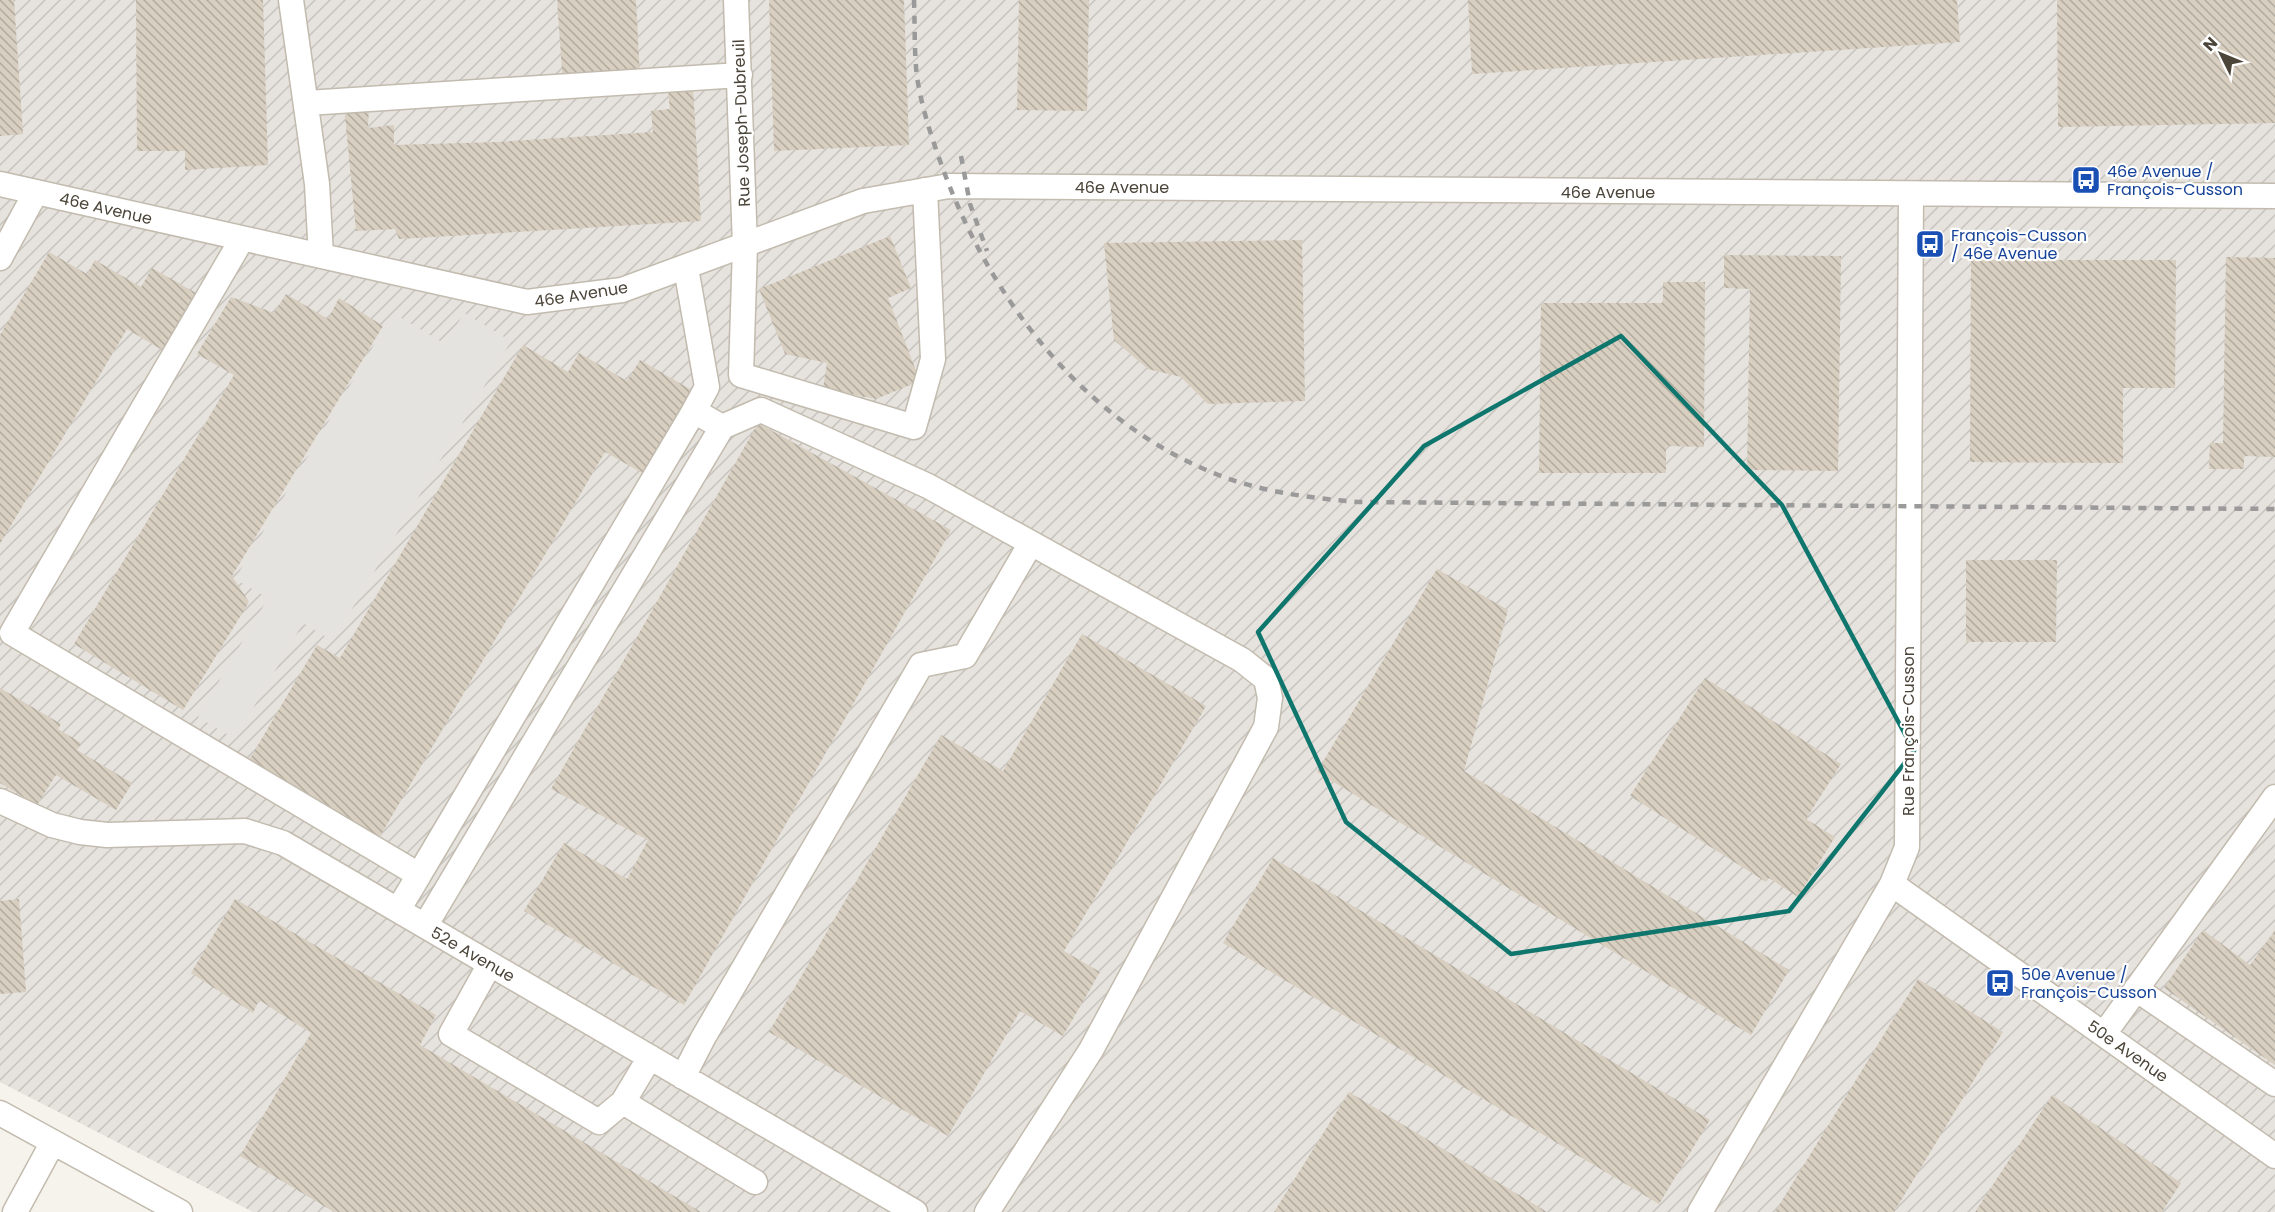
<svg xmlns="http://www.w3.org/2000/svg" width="2275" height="1212" font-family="Poppins,sans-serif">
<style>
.industrial{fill:url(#industrial-furrows)}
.parking{fill:#e5e3e0}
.building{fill:url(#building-back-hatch)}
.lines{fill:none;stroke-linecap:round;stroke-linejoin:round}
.minor-casing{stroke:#c2bbae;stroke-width:27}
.minor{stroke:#fff;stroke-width:24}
.rail{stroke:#9a9a9a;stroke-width:4.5;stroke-dasharray:8 8;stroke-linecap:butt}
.marked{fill:none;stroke:#0f766e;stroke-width:4.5;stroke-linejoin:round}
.labels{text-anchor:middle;stroke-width:4.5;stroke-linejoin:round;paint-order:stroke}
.street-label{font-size:16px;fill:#4b4439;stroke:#fff}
.transit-label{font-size:16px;fill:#164399;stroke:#fff;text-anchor:start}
</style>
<defs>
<pattern id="industrial-furrows" width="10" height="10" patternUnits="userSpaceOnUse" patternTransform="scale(1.5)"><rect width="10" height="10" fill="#e6e2dd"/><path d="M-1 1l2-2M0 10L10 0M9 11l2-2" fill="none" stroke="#c7c3be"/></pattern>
<pattern id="building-back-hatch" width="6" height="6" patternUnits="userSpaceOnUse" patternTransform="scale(1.5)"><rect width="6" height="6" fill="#d8cfc1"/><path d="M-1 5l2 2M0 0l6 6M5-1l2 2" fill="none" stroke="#b1aa9e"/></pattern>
</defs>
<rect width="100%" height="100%" fill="#f6f3ec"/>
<path class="industrial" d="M0,0H2275V1212H253L0,1082Z"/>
<path class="parking" d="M393,313L445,344L464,313L511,341L333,641L303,623L235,739L198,717L268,598L235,579Z"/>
<path class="building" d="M0,0H14L23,134L0,136Z
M136,0H263L268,165L185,170V151H137Z
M557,0H636L640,78L563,84Z
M769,0H904L909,145L774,151Z
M1019,0H1089L1087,111L1017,110Z
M1468,0H1957L1960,42L1472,74Z
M2057,0H2275V123L2058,127Z
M667,86L693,87L701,221L399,239L395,229L356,231L344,106H369L368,128L394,125V145L498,142L653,132L651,111L670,109Z
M890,236L911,288L888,298L920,381L876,399L823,388L827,363L785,354L759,289Z
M1302,240L1305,401L1208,404L1181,377L1148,369L1114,340L1104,243Z
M49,252L87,274L95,260L141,287L152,268L196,293L162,350L127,329L0,544V335Z
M1724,255L1841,256L1838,471L1747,470L1750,289L1724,288Z
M2226,257L2275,258V457L2244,456V469H2209L2210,443H2223Z
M1971,260H2176L2175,388H2123V463L1970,462Z
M1663,282H1705L1704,447L1666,446V473H1539L1541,303H1663Z
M286,294L328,319L339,298L383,326L232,576L249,602L183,710L74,644L234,375L197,354L231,297L274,313Z
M523,345L568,372L579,353L627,381L640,360L695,392L646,475L605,452L379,838L248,762L317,645L340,658Z
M758,423L951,530L684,1005L524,911L564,843L627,879L648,840L551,789Z
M1966,560H2057L2056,642H1966Z
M1437,569L1508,610L1464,771L1789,970L1751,1035L1317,772Z
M1082,634L1206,706L1064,951L1100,972L1063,1036L1020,1011L948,1136L769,1032L941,735L1003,771Z
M1705,678L1841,764L1806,819L1835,837L1798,897L1769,878L1766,882L1630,796Z
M0,688L61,724L58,729L81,743L77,750L132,783L116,810L56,775L37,805L0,783Z
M1273,858L1710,1120L1659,1204L1223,943Z
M19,899L26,992L0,994V901Z
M235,899L436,1015L420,1045L701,1212H334L240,1156L311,1033L259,1000L253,1013L191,973Z
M2203,930L2250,965L2275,930V1065L2164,988Z
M1918,979L2003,1032L1894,1212H1775Z
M1349,1092L1547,1212H1274Z
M2052,1095L2181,1183L2162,1212H1975Z"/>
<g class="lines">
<g class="minor-casing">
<path id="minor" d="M291,0L317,184L321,256
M736,0L745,246L741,375L914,427L933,359L925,190
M307,103L740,75
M0,184L527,302L622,290L863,201L949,186L2275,196
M242,239L12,633L419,875L398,910
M0,258L36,192
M686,268L707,387L694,411
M722,427L761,410L928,486L1242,660L1266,679L1270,698L1266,727L1091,1050L987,1212
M0,801L52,825L80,832L107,835L245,831L283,843L915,1212
M419,875L694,411L722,427L425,926
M1892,884L2275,1156
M490,964L451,1034L599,1122L623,1102L650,1057
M2136,989L2275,1084
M2104,1034L2275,797
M683,1077L703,1038L921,665L965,656L1031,543
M623,1102L755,1182
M0,1113L180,1212
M15,1212L53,1142
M1700,1212L1892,884L1907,847L1911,194"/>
</g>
<use href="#minor" class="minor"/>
<path class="rail" d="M914,0C915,25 914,52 917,77C922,109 932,139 943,169C991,300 1083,421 1216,474C1261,492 1310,498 1358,502L2275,509
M961,156L970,204L987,251"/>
</g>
<path class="marked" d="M1621,336L1782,505L1914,751L1789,911L1511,954L1346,822L1258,632L1424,446Z"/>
<defs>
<g id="bus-square" transform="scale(1.5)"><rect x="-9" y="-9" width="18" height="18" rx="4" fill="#1a4fb4" stroke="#fff"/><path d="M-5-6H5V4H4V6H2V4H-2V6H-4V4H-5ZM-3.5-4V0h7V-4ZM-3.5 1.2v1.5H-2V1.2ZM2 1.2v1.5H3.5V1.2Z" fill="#fff"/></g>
</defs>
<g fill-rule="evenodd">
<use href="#bus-square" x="2086" y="180"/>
<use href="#bus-square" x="1930" y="244"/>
<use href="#bus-square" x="2000" y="983"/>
</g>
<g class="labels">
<g class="street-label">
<text transform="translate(741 123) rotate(-92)" y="6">Rue Joseph-Dubreuil</text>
<text x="1122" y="193">46e Avenue</text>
<text x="1608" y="198">46e Avenue</text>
<text transform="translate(106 208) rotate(13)" y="6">46e Avenue</text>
<text transform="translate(581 294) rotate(-9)" y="6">46e Avenue</text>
<text transform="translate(1908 731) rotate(-90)" y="6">Rue François-Cusson</text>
<text transform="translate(473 954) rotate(30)" y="6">52e Avenue</text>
<text transform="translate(2128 1051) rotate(35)" y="6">50e Avenue</text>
</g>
<g class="transit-label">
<text x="2107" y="177">46e Avenue /<tspan x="2107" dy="18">François-Cusson</tspan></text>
<text x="1951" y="241">François-Cusson<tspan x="1951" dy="18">/ 46e Avenue</tspan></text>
<text x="2021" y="980">50e Avenue /<tspan x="2021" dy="18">François-Cusson</tspan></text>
</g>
</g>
<g transform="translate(2221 54) rotate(313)" stroke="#ffffff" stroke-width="4.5" paint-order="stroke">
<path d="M0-4.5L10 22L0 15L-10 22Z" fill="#4b4439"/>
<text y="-9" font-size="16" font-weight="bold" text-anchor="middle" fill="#4b4439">N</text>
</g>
</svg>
